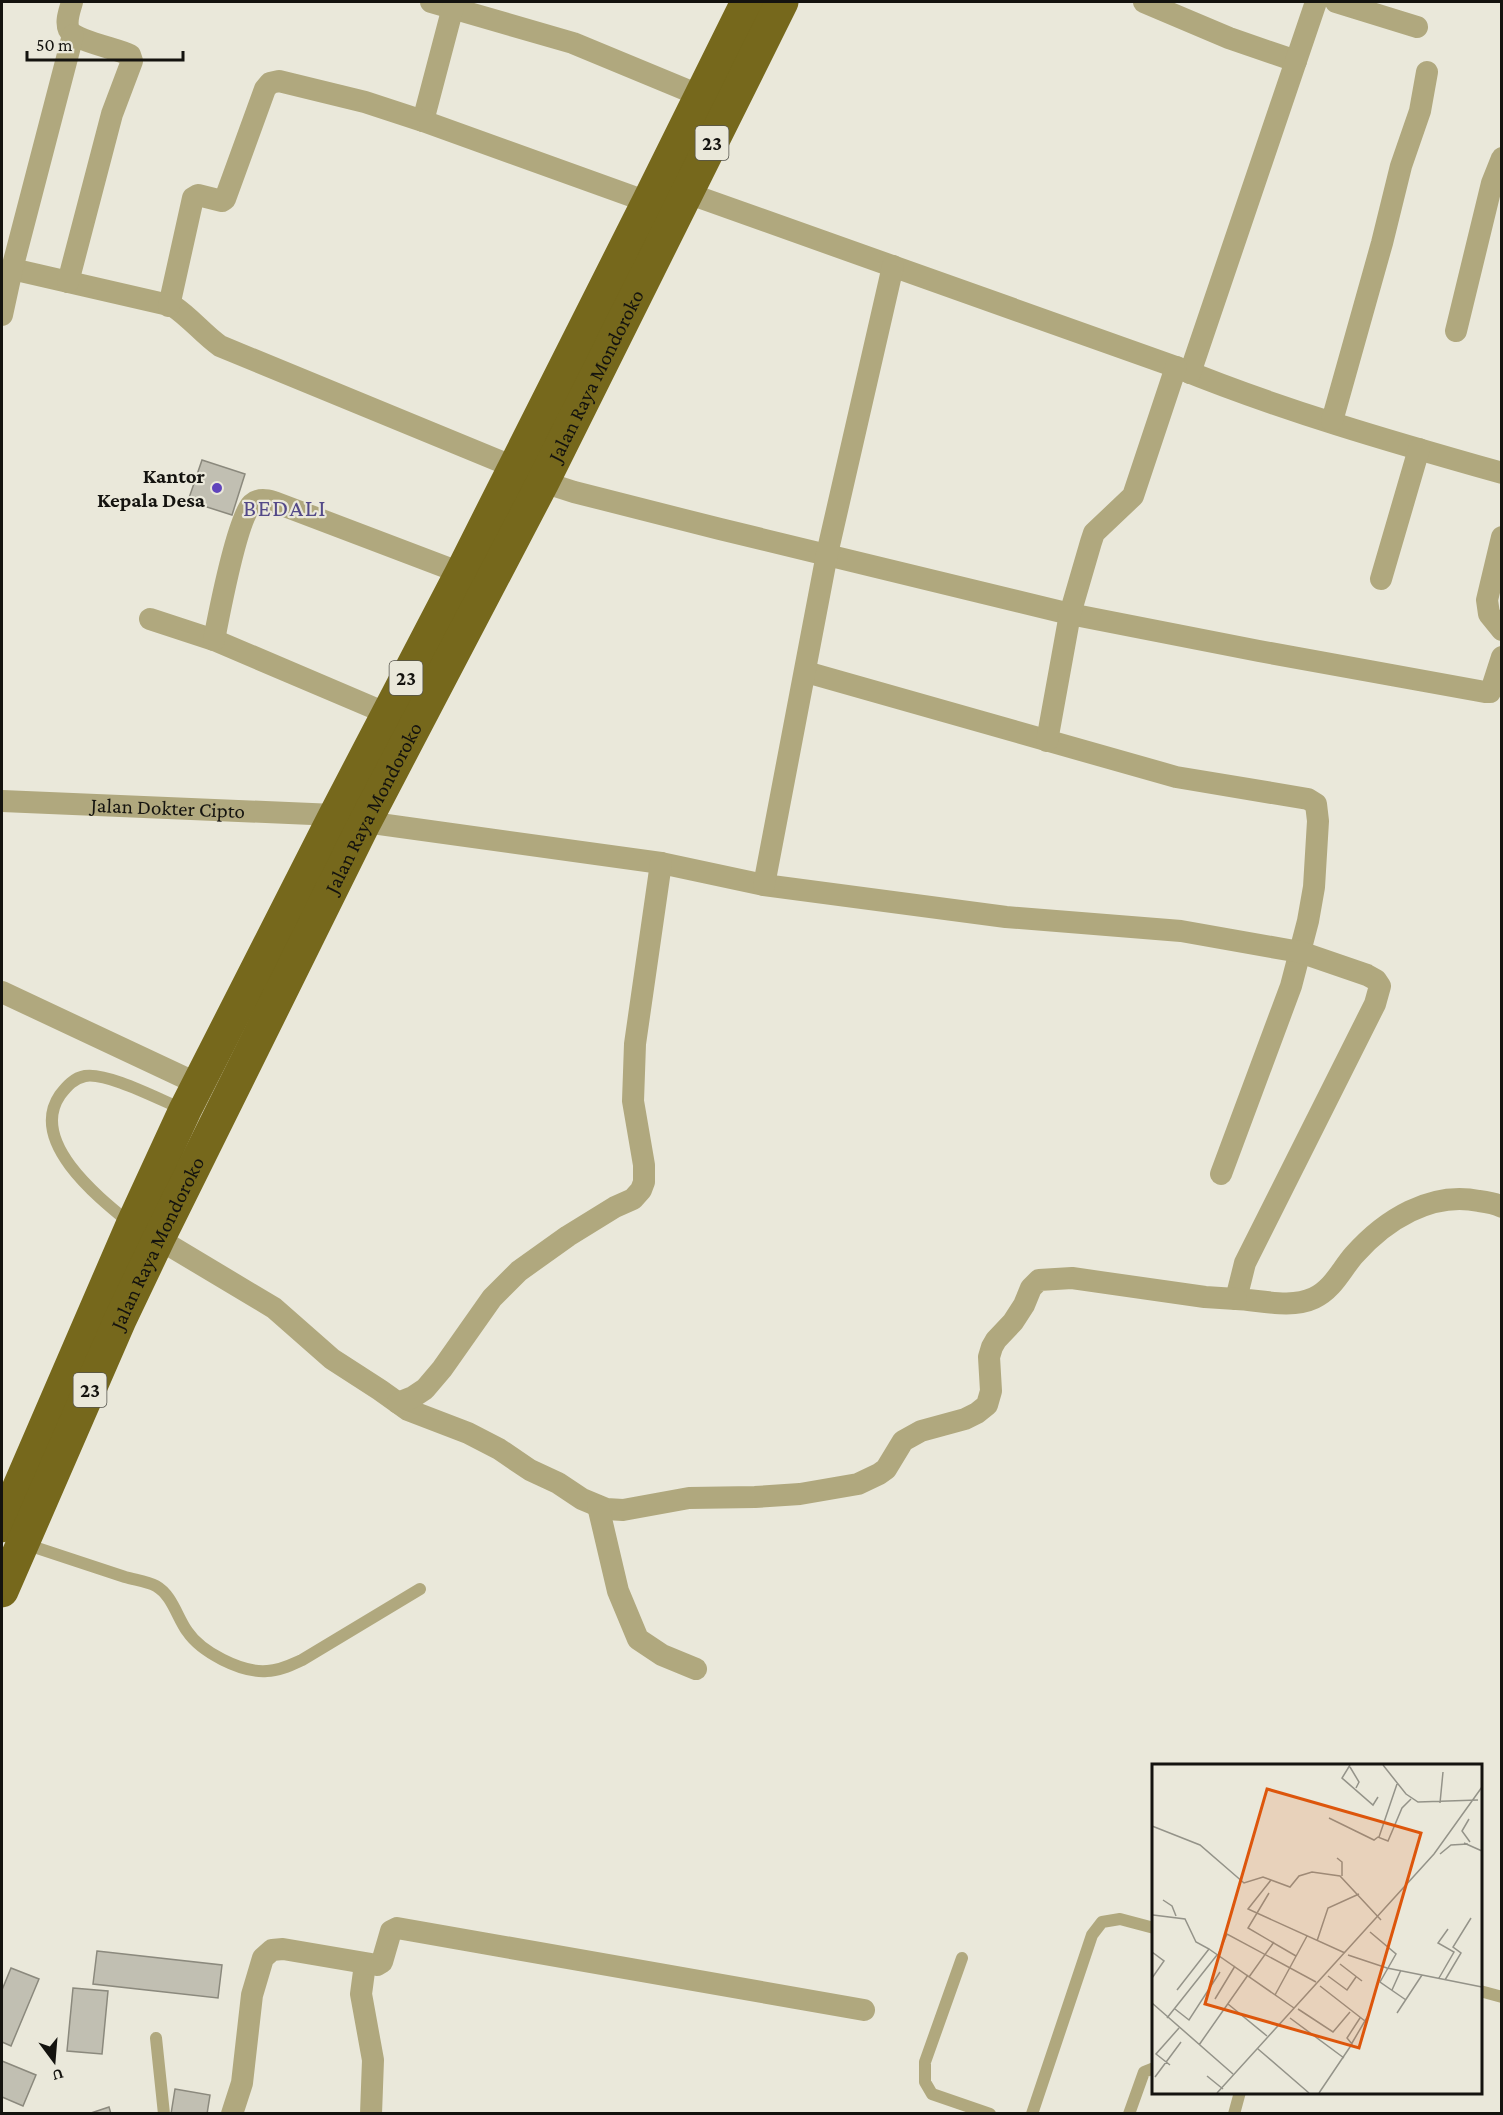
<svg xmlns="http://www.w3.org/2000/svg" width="1503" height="2115" font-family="'Crimson Pro',serif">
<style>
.building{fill:#c1bfb2;stroke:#8b897d;stroke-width:1.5}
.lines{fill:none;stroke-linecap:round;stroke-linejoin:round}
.service{stroke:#b0a87e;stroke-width:12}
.minor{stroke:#b0a87e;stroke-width:22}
.trunk{stroke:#76681c;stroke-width:33}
.poi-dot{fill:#6044bc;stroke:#eae8da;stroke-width:2}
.labels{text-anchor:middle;stroke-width:4.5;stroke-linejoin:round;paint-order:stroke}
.shield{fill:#eae8da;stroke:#54534c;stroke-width:1.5}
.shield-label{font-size:20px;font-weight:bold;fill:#14130f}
.street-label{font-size:21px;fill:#14130f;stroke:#eae8da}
.poi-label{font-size:21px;font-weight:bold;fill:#14130f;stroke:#eae8da;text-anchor:end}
.quarter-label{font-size:24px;letter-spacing:1.5px;fill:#534988;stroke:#eae8da}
.inset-road{fill:none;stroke:#949389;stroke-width:1.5}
.view{fill:#dd560c;fill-opacity:0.15;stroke:#dd560c;stroke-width:3}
.inset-edge{fill:none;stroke:#14130f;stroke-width:3}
</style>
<rect width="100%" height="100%" fill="#eae8da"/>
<path class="building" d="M202,460L245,474L232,515L188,501Z
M97,1951L222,1965L218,1998L93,1984Z
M11,1968L39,1979L11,2046L2,2042V1990Z
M73,1988L108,1991L102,2054L67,2051Z
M2,2061L36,2075L23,2106L2,2097Z
M175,2089L210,2095L207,2114H171Z
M109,2107L111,2114H88Z"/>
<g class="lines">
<path class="service" d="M131,1224C99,1198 28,1142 60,1095C67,1086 74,1078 85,1076C108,1072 162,1101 185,1110
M25,1544C58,1555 92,1566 125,1577C135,1580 147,1581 156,1586C172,1595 177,1617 187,1631C201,1652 241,1673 267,1671C279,1671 291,1665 302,1660L420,1589
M962,1958L925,2062V2082L932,2094L990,2114
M1480,1991L1502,1997
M156,2038L164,2114
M1032,2114L1092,1935L1102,1922L1120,1919L1154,1928
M1129,2114L1144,2072L1154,2068
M1234,2114L1240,2092"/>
<g class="minor">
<path d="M431,2L573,43L701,96"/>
<path d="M1144,2L1229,38L1296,61"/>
<path d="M1336,2L1417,27"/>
<path d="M423,121L453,7"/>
<path d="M687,193L1176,367C1281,410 1392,442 1502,473"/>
<path d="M12,269L173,306C191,318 203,334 220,346L514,467"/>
<path d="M68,282L112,114L132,61L130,55C118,49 73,40 69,30C65,21 70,10 72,2"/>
<path d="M169,306L193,198L198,195L222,201L225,199L265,89L270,83L279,81L365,102L423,121L648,202"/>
<path d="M2,315L12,269L73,35"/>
<path d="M1456,331L1492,183L1502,158"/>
<path d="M1190,373L1316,2"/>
<path d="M1332,421L1382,243L1401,166L1420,111L1427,72"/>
<path d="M543,482L574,492L720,529L1070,614L1259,651L1485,692H1490L1492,688L1502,657"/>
<path d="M1502,537L1487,600L1489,614L1502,630"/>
<path d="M1381,579L1419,449"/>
<path d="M150,619L214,640L388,714"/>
<path d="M214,640C219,614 237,519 252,504C259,498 267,500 274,502L461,573"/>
<path d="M806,672L1176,777L1308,799L1316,804L1318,821L1314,887L1308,921L1291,986L1221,1174"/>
<path d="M1047,741L1070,614L1091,542L1094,533L1133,496L1176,367"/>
<path id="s1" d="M2,801L335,815"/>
<path d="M365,822L661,863L764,885L1006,917L1181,931L1300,952L1367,975L1376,980L1380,986L1375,1004L1245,1263L1236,1299C1260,1300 1291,1309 1314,1298C1333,1289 1341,1270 1354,1255C1385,1220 1431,1191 1479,1201C1487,1202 1495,1203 1502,1207"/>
<path d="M764,885L827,554L893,266"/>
<path d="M2,992L198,1084"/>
<path d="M147,1232L274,1308L332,1359L380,1390L408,1410L468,1433L499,1449L530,1470L558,1483L582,1499L606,1509L623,1510L689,1498L755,1497L800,1494L858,1484L879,1474L886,1469L903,1441L921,1431L965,1419L977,1413L987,1405L991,1391L989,1357L992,1347L996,1340L1013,1322L1024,1305L1031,1288L1039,1280L1072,1278L1205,1297L1236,1299"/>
<path d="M398,1403L413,1397L425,1389L442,1369L492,1298L519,1271L568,1236L615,1207L633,1199L641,1190L644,1182V1165L633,1101L635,1044L661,863"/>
<path d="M598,1506L618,1591L638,1639L662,1655L696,1669"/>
<path d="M365,1964L361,1994L373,2060L371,2114"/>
<path d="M232,2114L242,2083L252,1995L263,1958L272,1950L283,1949L377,1965L382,1962L391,1931L397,1928L864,2010"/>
</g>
<g class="trunk">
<path d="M2,1526L132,1225L185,1110L335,815L461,573L648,202L747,2"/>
<path id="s2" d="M2,1591L120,1320L159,1238L365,822L543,482L782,2"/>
</g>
</g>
<circle class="poi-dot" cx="217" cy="488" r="6"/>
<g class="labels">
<g class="shield">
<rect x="695.5" y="126" width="33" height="34" rx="4.5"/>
<rect x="389.5" y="661" width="33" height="34" rx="4.5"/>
<rect x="73.5" y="1373" width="33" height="34" rx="4.5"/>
</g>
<g class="shield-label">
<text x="712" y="150">23</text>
<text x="406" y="685">23</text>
<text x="90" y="1397">23</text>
</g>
<g class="street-label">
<text dy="7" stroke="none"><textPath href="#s2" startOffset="1353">Jalan Raya Mondoroko</textPath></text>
<text dy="7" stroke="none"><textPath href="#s1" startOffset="166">Jalan Dokter Cipto</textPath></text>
<text dy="7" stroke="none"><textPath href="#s2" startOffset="867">Jalan Raya Mondoroko</textPath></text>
<text dy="7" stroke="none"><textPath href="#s2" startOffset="381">Jalan Raya Mondoroko</textPath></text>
</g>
<g class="poi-label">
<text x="205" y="483">Kantor<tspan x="205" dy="24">Kepala Desa</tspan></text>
</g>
<g class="quarter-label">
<text x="285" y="516">BEDALI</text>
</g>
</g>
<g transform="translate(1152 1764)">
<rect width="330" height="330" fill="#eae8da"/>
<path class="inset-road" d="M198,1L190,14L221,41L226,33M231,1L254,30L266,38L326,36M198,3L207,18L204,24M288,39L291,8M177,54L222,76L226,73L236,77L250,44L259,35M317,55L310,67L318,78M0,62L48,81L92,119L111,113L119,116L96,145L193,189M227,73L245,20M312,79L330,87M288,90L299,81L316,80M185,94L190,98V112M119,116L138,123L147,112L160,108L188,112L229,156M117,129L96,164L144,192M11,136L20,142L24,152M1,151L33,155L44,178L57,185L25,226M218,168L244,190L228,218L254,236M165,177L176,144L207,130M57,185L142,244M0,188L12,197L0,214M66,191L75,170L164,218M196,191L235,204L330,223M188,200L210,217M176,212L195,226L204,213M97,213L122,178M287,214L302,188L286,179L296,165M293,216L309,189L301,183L319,154M168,222L213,257M240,226L249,206M123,231L155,172M63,235L83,202M0,239L81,310M76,240L115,272M23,245L37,256L68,208M146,245L181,268L198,248M245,249L270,211M15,254L65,191M138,254L192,294M200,279L217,250M47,281L96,211M106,285L157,329M18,301L4,290L27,264M55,312L71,325M3,313L29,278M65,329L282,90L330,23M167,329L200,280L195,274L208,254"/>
<path class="view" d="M115,25L269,69L207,284L53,240Z"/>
<rect width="330" height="330" class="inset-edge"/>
</g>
<rect width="1503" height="2115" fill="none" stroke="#14130f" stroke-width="6"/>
<g transform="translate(54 2061) rotate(164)" stroke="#eae8da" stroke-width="4.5" paint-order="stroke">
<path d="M0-4.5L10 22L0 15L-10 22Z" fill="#14130f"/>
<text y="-9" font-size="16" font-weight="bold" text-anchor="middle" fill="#14130f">U</text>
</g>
<path d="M27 51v9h156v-9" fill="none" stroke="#14130f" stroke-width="3"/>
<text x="36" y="51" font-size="18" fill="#14130f" stroke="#eae8da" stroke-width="4.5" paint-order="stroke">50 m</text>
</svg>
